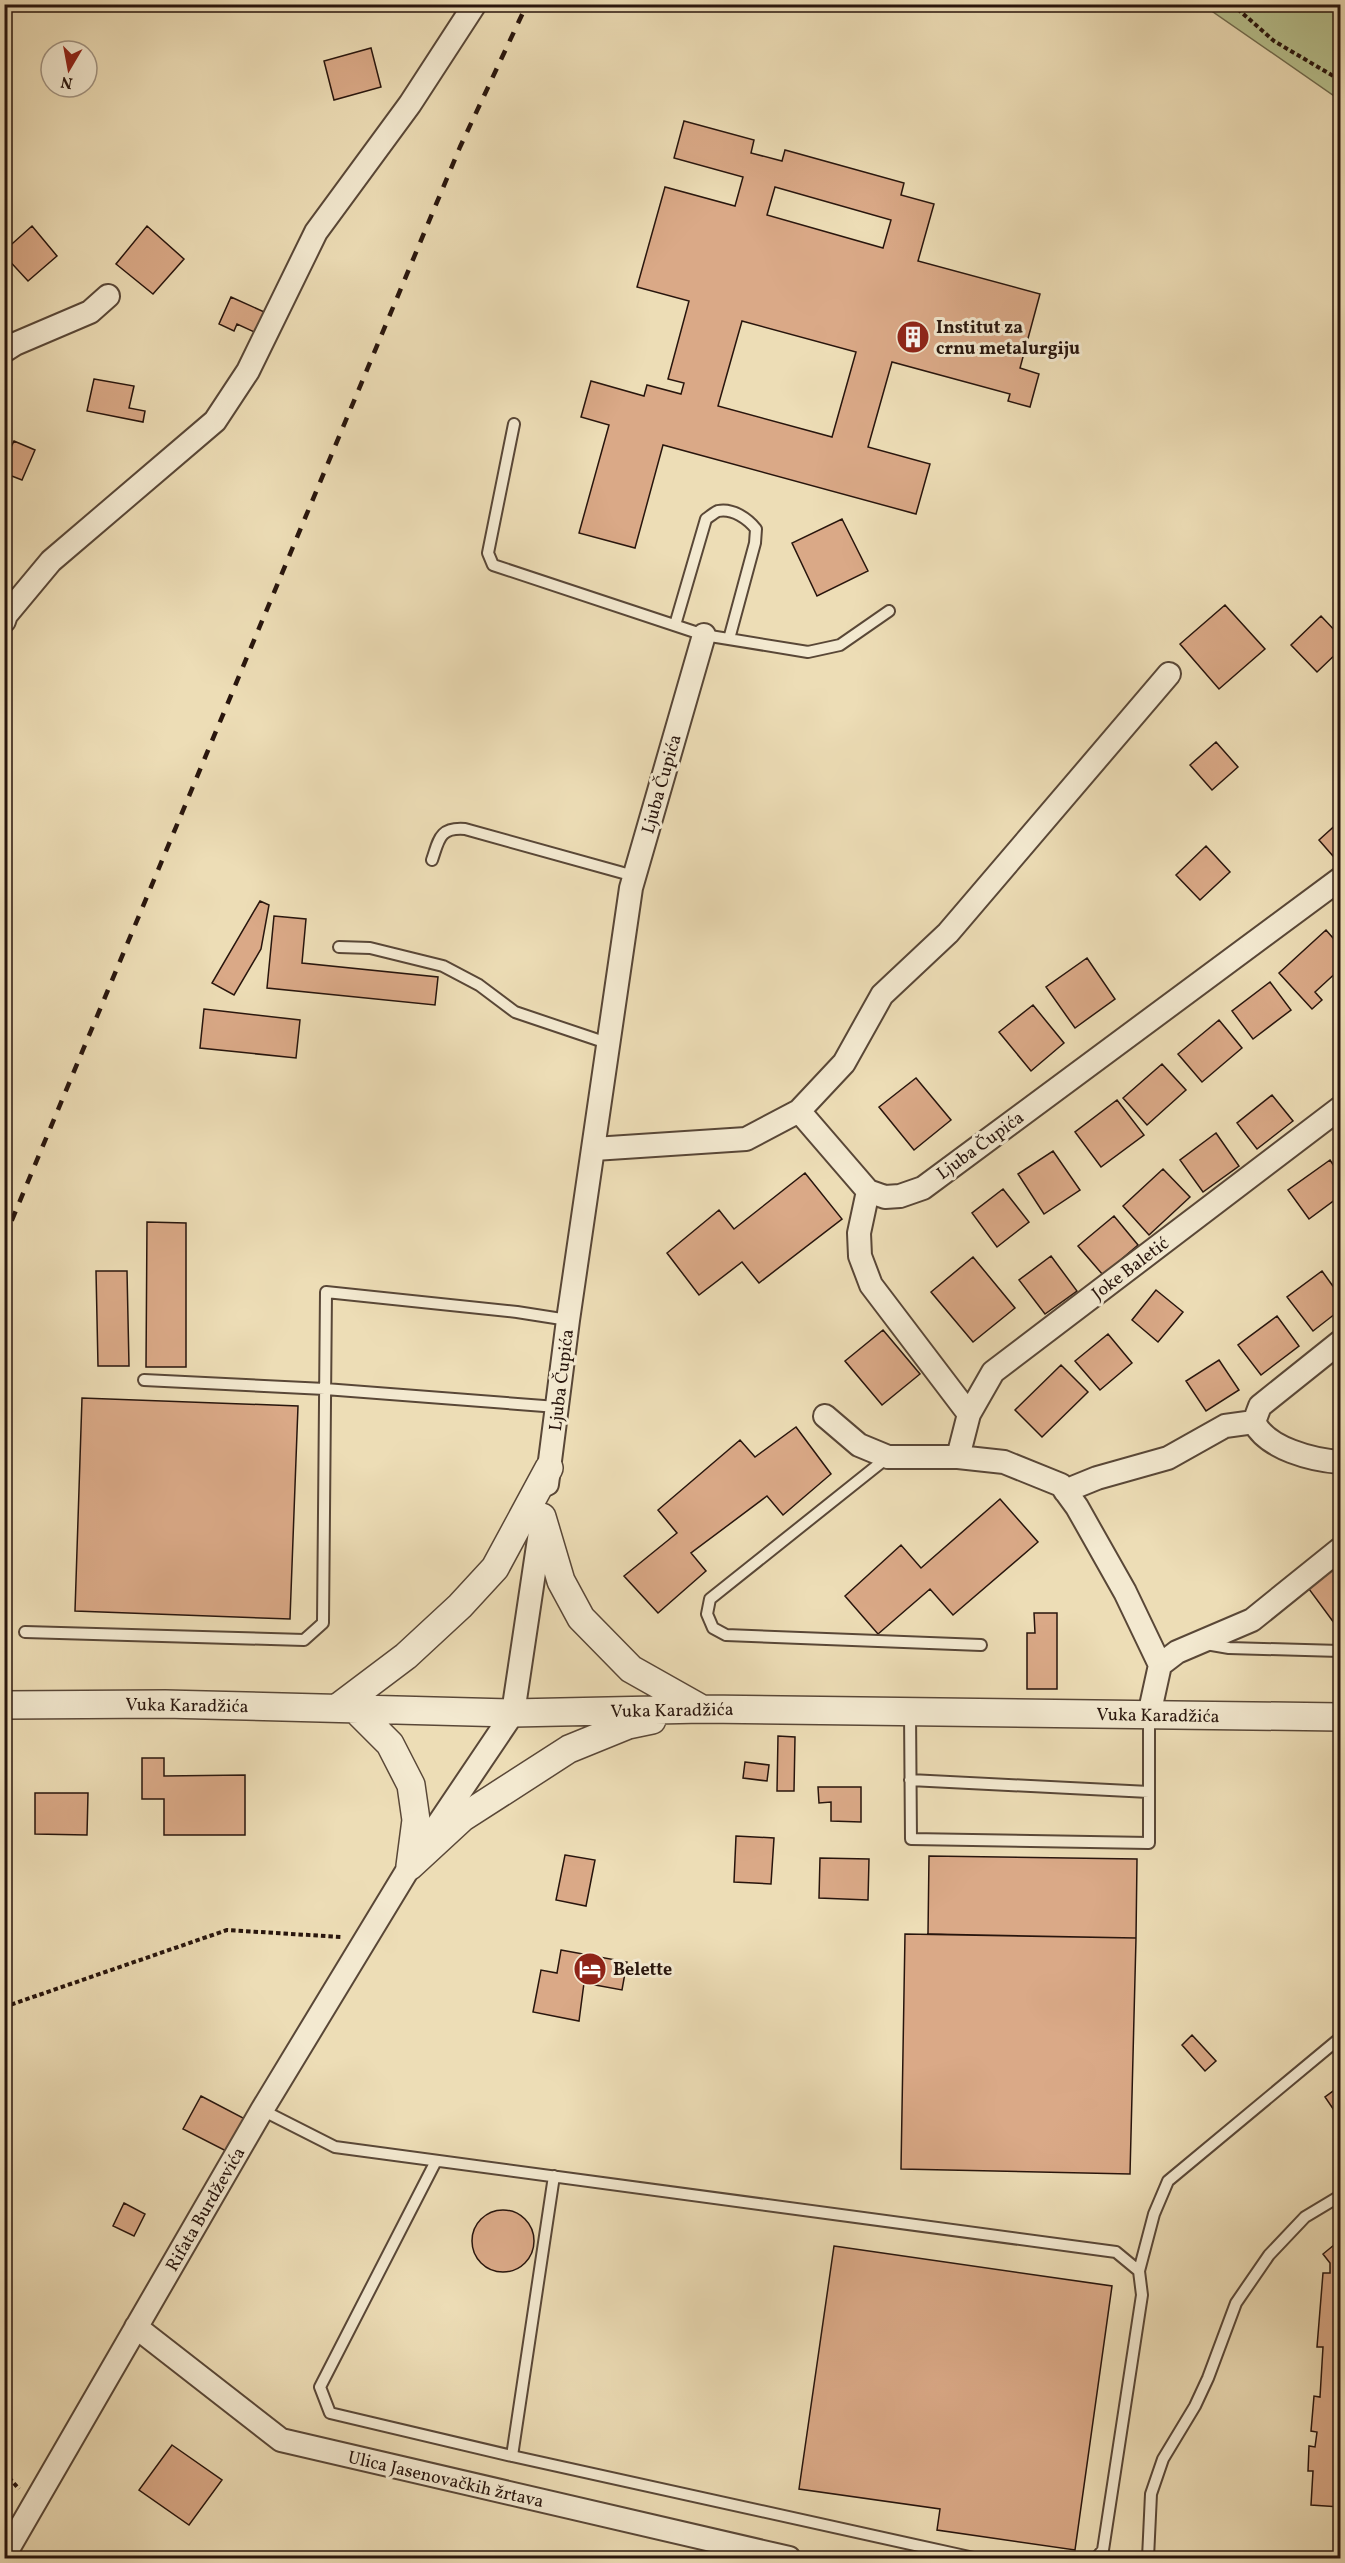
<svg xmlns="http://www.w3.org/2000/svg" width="1345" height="2563" font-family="Vollkorn,serif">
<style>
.green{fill:#b7c18e;stroke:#706b4e;stroke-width:1.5}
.building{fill:#daa987;stroke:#28150d;stroke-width:1.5;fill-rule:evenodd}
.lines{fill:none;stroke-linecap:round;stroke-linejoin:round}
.service-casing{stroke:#594737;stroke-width:14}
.minor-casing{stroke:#594737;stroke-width:26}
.tertiary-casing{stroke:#594737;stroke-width:30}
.path{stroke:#28150d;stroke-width:4;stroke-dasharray:4.5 3;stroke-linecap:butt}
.service{stroke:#f3e9d0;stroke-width:10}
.minor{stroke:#f3e9d0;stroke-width:22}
.tertiary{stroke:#f3e9d0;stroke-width:27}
.rail{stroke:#28150d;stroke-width:4.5;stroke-dasharray:10 10;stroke-linecap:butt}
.labels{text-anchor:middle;stroke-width:6;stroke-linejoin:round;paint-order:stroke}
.poi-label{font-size:18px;font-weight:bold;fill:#28150d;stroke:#f3e9d0;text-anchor:start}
.street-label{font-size:18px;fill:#28150d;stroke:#f3e9d0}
</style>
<rect width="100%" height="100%" fill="#edddb6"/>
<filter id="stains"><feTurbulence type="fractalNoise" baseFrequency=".00333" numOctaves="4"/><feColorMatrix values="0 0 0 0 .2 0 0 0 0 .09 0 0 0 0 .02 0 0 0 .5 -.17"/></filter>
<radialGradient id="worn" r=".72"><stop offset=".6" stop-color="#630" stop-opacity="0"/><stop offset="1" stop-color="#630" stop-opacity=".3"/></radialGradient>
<path class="green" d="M1203,5H1340V100Z"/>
<path class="building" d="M371,48L381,87L334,100L324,61Z
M684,121L754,140L751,153L782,161L785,150L904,183L901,195L934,204L918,261L1040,294L1020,368L1039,374L1030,407L1008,401L1010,394L892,362L868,447L930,464L916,514L663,445L635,548L579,533L609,425L581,417L591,381L644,396L647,385L681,394L684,383L668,379L689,301L637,287L665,187L735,206L743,177L674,158ZM775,187L891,220L883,248L767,215ZM742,321L856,352L832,437L718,406Z
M32,226L57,256L28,281L4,255V251Z
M147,226L184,259L153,294L116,264Z
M231,297L271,315L261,335L237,324L234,331L219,324Z
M94,379L134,386L129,408L145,411L143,422L87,411Z
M14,441L35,450L22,480L4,473V462Z
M842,519L868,571L817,596L792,543Z
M1225,605L1265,649L1219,689L1180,644Z
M1321,616L1340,636V650L1317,672L1291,645Z
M1216,742L1238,767L1212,790L1190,765Z
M1340,821V862L1339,863L1319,840Z
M1206,846L1230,872L1200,900L1176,875Z
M260,901L269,905L261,949L234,995L212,983Z
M274,916L306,919L302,963L438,977L435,1005L267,988Z
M1326,930L1340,946V969L1315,992L1322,1000L1312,1009L1279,973Z
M1087,958L1115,999L1075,1028L1046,987Z
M1270,982L1291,1010L1253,1039L1232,1011Z
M1033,1005L1064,1043L1031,1071L999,1032Z
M204,1009L300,1020L296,1058L200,1048Z
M1219,1020L1242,1048L1202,1082L1178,1054Z
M1162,1064L1186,1090L1147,1125L1123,1098Z
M916,1078L951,1120L914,1150L879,1107Z
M1272,1095L1293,1121L1257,1149L1237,1123Z
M1117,1100L1144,1135L1101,1167L1075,1132Z
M1216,1133L1239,1166L1203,1192L1180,1160Z
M1053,1151L1080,1190L1044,1214L1018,1174Z
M1330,1160L1340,1175V1196L1309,1219L1288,1190Z
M1163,1169L1190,1197L1149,1235L1123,1206Z
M805,1173L842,1219L759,1283L742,1262L699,1295L667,1253L719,1210L734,1229Z
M1003,1189L1029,1222L997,1247L972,1213Z
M1114,1216L1138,1245L1103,1275L1078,1246Z
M147,1222L186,1223V1367H146Z
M1051,1256L1077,1291L1045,1314L1019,1280Z
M973,1257L1015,1308L973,1342L931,1292Z
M96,1271H127L129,1366H98Z
M1322,1271L1340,1296V1310L1313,1331L1287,1297Z
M1156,1290L1183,1312L1158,1342L1132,1320Z
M1277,1316L1299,1346L1261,1375L1238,1345Z
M883,1330L920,1374L882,1405L845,1361Z
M1108,1334L1132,1363L1100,1390L1075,1361Z
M1219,1360L1239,1390L1206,1411L1186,1381Z
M1061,1365L1088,1392L1042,1437L1015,1410Z
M82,1398L298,1406L290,1619L75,1611Z
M796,1427L831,1474L783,1515L767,1496L691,1553L706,1571L658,1613L624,1576L677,1533L658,1510L740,1440L755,1457Z
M1000,1499L1038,1542L953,1615L930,1589L878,1634L845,1596L901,1545L921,1568Z
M1340,1559V1631L1306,1585Z
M1034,1613H1057V1689H1027V1633H1035Z
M778,1736L795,1737L794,1791H777Z
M142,1758H164V1776L245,1775V1835H164V1799H142Z
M745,1762L769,1765L767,1781L743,1778Z
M818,1787H861V1822L831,1821V1802L819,1803Z
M35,1793H88L87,1835L35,1834Z
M736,1836L774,1838L771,1884L734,1882Z
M565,1855L595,1860L586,1906L556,1900Z
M929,1856L1137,1859L1136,1938L928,1934Z
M820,1858L869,1859L868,1900L819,1898Z
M905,1934L1136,1938L1130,2174L901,2169Z
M561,1950L627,1962L622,1990L584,1983L579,2021L533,2012L541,1970L557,1973Z
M1192,2035L1216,2061L1205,2071L1182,2045Z
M1340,2086V2119L1325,2097Z
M201,2096L247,2120L230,2153L183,2129Z
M124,2203L145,2214L134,2236L113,2226Z
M472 2241a31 31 0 1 1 62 0a31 31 0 1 1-62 0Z
M1340,2240V2507L1311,2505L1313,2471H1308L1309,2446L1315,2447L1317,2432L1311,2431L1314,2396L1320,2397L1323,2347H1317L1323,2273H1330V2263L1323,2254Z
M834,2246L1112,2286L1075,2550L937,2530L940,2509L799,2489Z
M172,2445L222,2480L189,2525L139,2490Z"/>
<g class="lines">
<g class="service-casing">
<path id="service" d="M514,424L488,553L493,565L704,635L808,652L840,645L889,611
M675,625L706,519C709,517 715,512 718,511C733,508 748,519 756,529L755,543L729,639
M432,860C439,840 439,827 465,829L634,876
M339,947L370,948L443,966L479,985L515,1012L607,1043
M144,1380L325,1389L557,1407
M888,1457L710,1599L707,1614L713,1628L726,1635L981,1645
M25,1632L304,1640L323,1623L326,1292L517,1312L568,1320
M1206,1644L1229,1648L1340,1651
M910,1712L911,1839L1149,1843V1715
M910,1780L1149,1792
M262,2110L335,2147L1116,2252L1139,2271L1142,2295L1103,2550L1096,2558
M436,2161L320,2387L330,2413L512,2456L974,2558
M1139,2271L1154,2214L1168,2181L1340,2038
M512,2456L554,2176
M1148,2558L1151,2494L1163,2459L1195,2406L1208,2378L1236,2303L1269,2255L1305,2217L1340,2196"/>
</g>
<g class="minor-casing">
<path id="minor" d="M4,351L15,344L90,312L108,296
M4,621L6,615L51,561L215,421L248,371L316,232L410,104L475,4
M799,1111L868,1191L885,1197L900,1196L923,1188L1340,879
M594,1149L746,1139L799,1111L844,1063L882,995L948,933L1169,674
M868,1191L859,1233L860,1256L871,1285L969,1414
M1340,1342L1260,1406L1254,1422C1267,1449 1313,1460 1340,1462
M825,1416L859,1445L888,1457H958L1004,1462L1061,1485L1077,1507L1125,1592L1160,1665
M958,1457L969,1414L993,1372L1340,1108
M547,1484L568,1320L631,888L704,635
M1065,1491L1097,1478L1168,1458L1225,1426L1254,1422
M1149,1715L1160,1665L1177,1652L1252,1620L1340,1549
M136,2327L281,2440L789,2558
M4,2556L262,2110L410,1866L513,1713L542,1519"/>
</g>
<g class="tertiary-casing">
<path id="tertiary" d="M542,1517L561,1581L581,1618L631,1669L702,1709
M4,1705L165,1704L513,1713L703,1709L1340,1717
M337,1708L406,1656L460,1606L495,1568L549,1468
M354,1708L390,1744L411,1785L416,1820L410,1866
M410,1866L462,1818L569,1749L628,1725L652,1720"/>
</g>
<path class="path" d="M1232,4L1274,41L1340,80
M4,2007L227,1930L341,1937
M4,2472L19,2489"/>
<use href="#service" class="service"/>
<use href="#minor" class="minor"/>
<use href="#tertiary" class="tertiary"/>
<path class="rail" d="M4,1239L460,147L527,4"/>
</g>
<defs>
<g id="building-disc" transform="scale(1.725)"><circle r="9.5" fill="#8f2418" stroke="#f3e9d0"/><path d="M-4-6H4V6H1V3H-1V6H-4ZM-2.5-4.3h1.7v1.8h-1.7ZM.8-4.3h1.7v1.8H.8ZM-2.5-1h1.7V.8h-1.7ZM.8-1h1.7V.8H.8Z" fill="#fff"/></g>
<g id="hotel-disc" transform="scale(1.725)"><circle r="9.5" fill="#8f2418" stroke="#f3e9d0"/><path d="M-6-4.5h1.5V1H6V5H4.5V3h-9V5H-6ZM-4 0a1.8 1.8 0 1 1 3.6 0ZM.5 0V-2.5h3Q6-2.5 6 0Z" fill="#fff"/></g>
</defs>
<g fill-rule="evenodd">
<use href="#building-disc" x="913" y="337"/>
<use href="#hotel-disc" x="590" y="1969"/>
</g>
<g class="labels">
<g class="poi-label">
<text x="936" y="333">Institut za<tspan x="936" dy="21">crnu metalurgiju</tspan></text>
<text x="613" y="1975">Belette</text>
</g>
<g class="street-label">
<text transform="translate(661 784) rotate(-74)" y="6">Ljuba Čupića</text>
<text transform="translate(980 1145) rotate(-36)" y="6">Ljuba Čupića</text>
<text transform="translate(1130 1268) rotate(-37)" y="6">Joke Baletić</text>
<text transform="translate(561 1380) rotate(-83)" y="6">Ljuba Čupića</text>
<text transform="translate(187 1705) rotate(1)" y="6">Vuka Karadžića</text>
<text transform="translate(672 1710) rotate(-1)" y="6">Vuka Karadžića</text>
<text transform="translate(1158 1715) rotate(1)" y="6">Vuka Karadžića</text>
<text transform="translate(205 2209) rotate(-60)" y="6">Rifata Burdževića</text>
<text transform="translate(446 2479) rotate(13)" y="6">Ulica Jasenovačkih žrtava</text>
</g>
</g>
<rect width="1345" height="2563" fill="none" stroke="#edddb6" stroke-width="24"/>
<rect x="6" y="6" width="1333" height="2551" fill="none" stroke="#28150d" stroke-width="3"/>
<rect x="12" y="12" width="1321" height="2539" fill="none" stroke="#28150d" stroke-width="1.5"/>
<g transform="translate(69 69) rotate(190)"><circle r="28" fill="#f3e9d0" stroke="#a29482" stroke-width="1.5"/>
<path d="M0-4.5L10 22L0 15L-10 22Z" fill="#8f2418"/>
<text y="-9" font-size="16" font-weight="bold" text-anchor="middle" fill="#28150d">N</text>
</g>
<rect width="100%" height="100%" filter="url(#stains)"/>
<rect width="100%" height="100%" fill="url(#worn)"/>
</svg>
